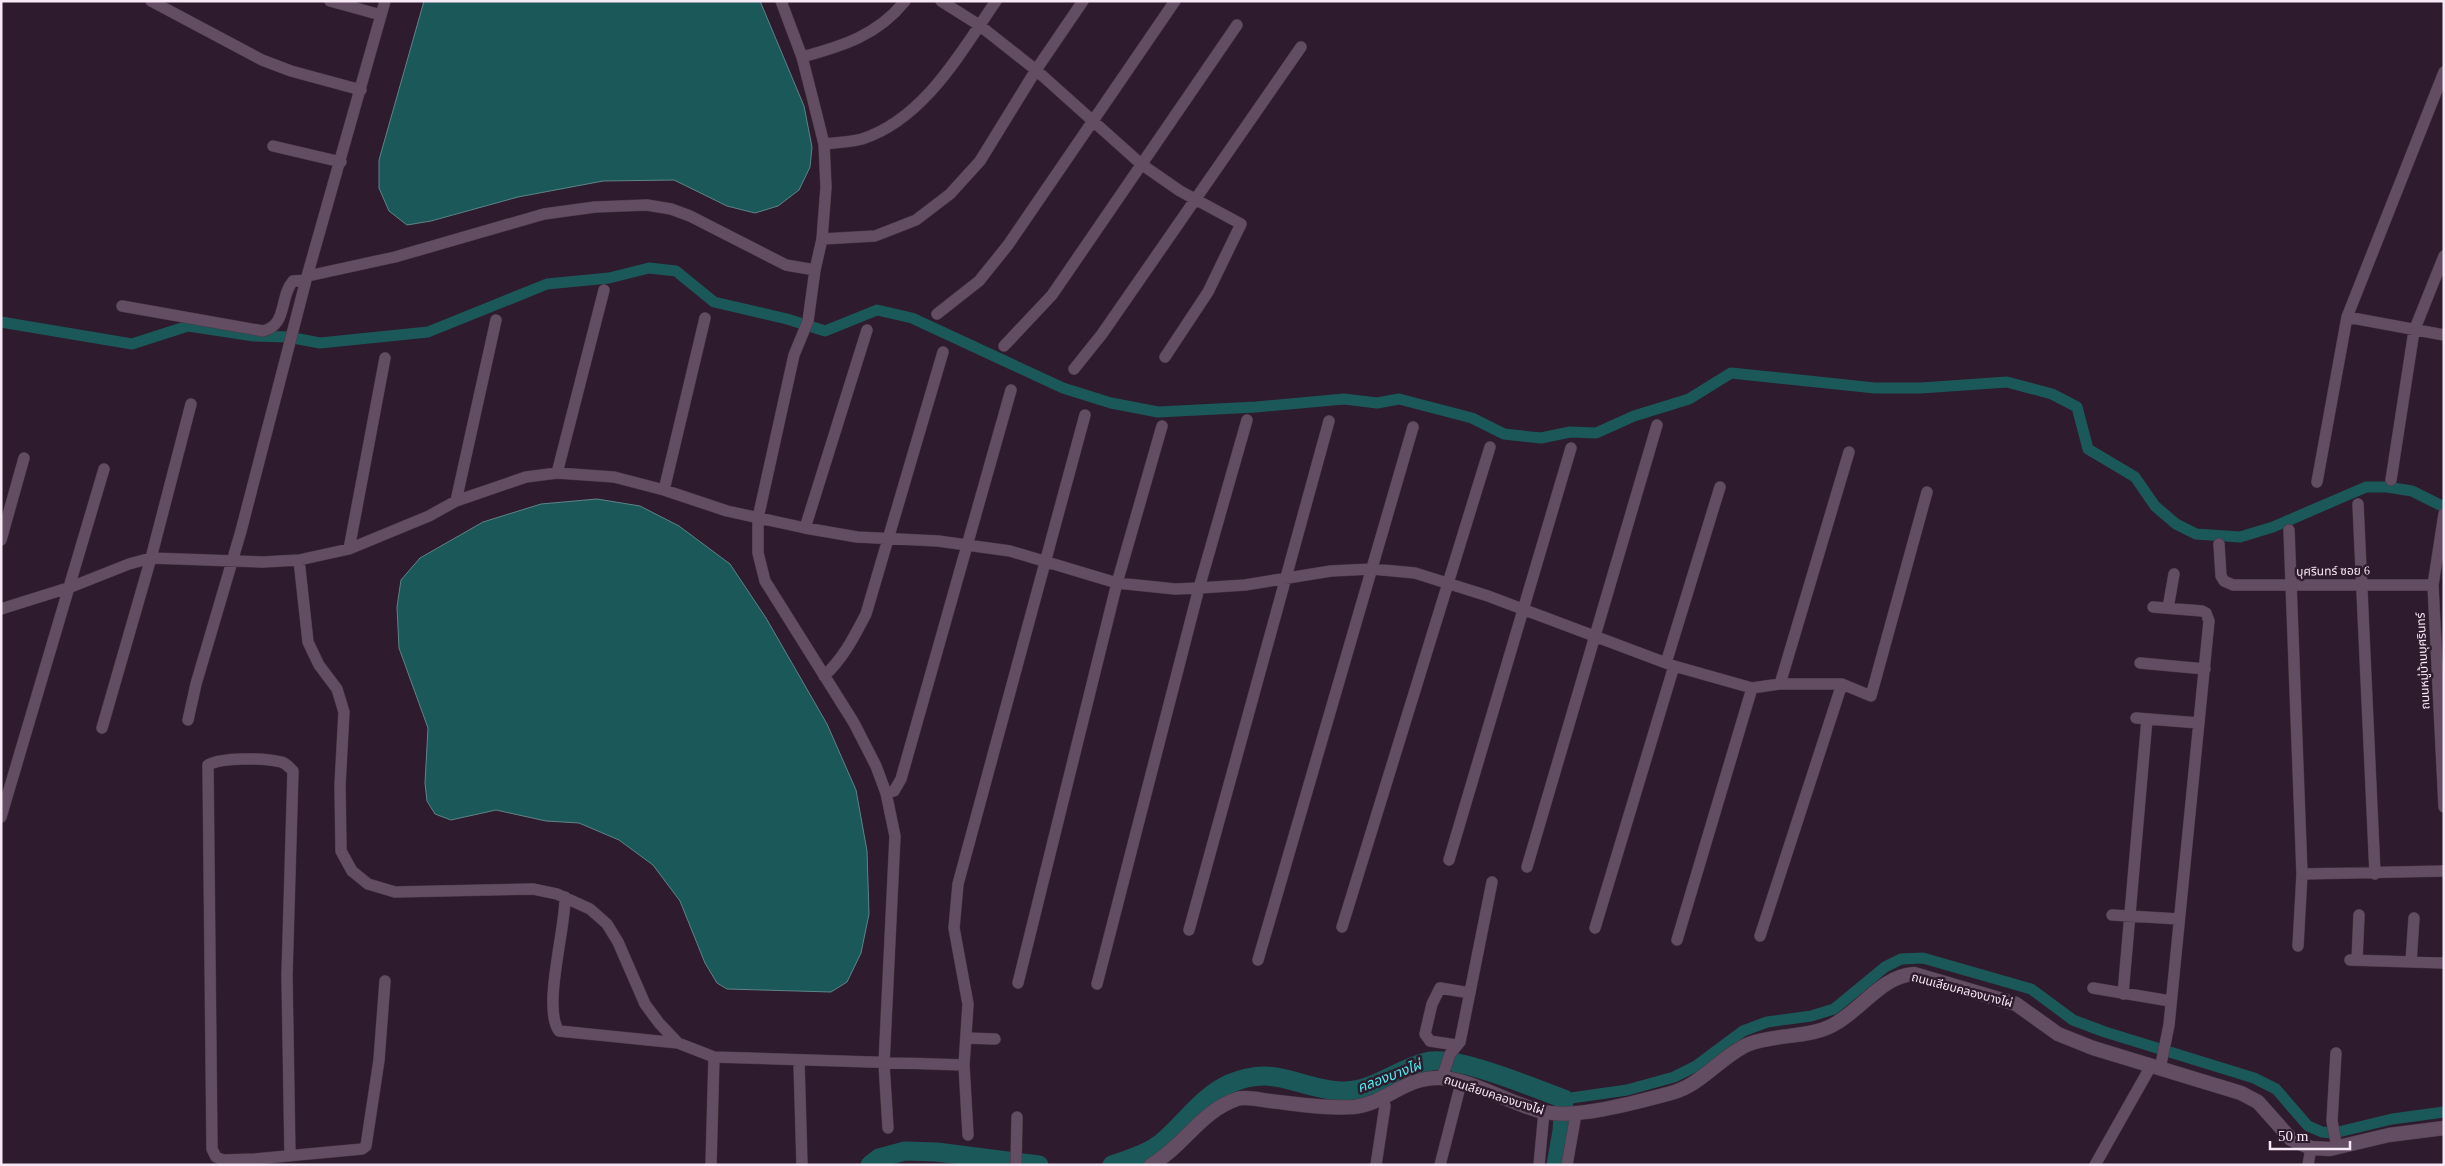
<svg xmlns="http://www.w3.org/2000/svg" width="2445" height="1166" font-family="'Times New Roman','Noto Sans Thai',serif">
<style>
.water{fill:#1b5859;stroke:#5d8488}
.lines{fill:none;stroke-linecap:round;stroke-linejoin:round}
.canal{stroke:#1b5859;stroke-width:11}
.river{stroke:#1b5859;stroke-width:19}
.minor-casing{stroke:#483846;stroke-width:12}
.tertiary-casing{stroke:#483846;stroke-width:15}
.minor{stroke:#634d62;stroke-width:11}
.tertiary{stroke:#634d62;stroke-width:14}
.labels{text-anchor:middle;stroke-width:5;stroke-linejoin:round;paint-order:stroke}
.street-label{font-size:12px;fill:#f7e9f5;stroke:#2e1b2d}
.water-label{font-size:14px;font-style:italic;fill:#4beff1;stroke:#2e1b2d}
</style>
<rect width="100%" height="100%" fill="#2e1b2d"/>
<path class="water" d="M424,1H760L804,106L812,147L810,167L799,190L778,206L755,213L727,206L674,180L603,181L518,197L431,221L407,225L389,211L379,188V160Z
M597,499L640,506L679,526L730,564L766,618L827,724L856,790L867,851L869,914L861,953L847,982L831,992L727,989L717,983L705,963L680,901L653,865L619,840L579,823L546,821L496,810L451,820L435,814L427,801L425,783L428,728L399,648L397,607L401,580L420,558L483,522L541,504Z"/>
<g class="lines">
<path class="canal" d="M1,322L132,344L188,326L254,336L288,337L320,343L428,332L547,284L609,278L649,268L676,271L714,302L787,319L825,331L877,310L912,318L1063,388L1111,403L1158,412L1256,407L1344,399L1377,403L1399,399L1472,418L1504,434L1541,438L1570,432L1596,433L1634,416L1689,399L1731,373L1875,388H1921L2007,382L2052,394L2077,407L2088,449L2135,477L2155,506L2176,524L2196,534L2240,537L2273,527L2366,487H2387L2412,491L2444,507
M1564,1099L1627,1090L1674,1077L1696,1066L1743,1031L1767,1022L1811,1016L1834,1009L1885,967L1901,959L1923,958L2031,989L2073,1020L2105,1032L2254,1078L2276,1089L2308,1126L2322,1132L2334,1133L2392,1119L2444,1112"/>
<path class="river" d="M870,1165L879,1158L905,1151L937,1152L1039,1165
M1112,1165C1129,1159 1147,1154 1161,1143C1183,1125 1202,1096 1229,1084C1275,1064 1297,1088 1340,1091C1371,1093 1397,1069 1426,1062C1456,1054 1533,1088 1564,1099L1562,1131L1556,1165"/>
<g class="minor-casing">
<path id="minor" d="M151,1L262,60L291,71L361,90
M330,1L381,15
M781,1L802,57L813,100L824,144L826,187L822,239L815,270L808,321L794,355L758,518V553L765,581L854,723L876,766L886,793L895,836L884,1064L888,1128
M941,1L979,25L1036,70L1141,164L1180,191L1241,224L1208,292L1165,357
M802,57C843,46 878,35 905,1
M824,144C836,143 850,142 862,139C924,119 961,52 996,1
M273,146L341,162
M822,239L875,236L916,220L950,194L980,161L1036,70L1083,1
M308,276L395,257L544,214L595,207L647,205L671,209L690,216L786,265L815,270
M122,306L263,331C288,325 279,297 293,281L306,280
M937,314L979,281L1008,245L1175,1
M2347,317L2444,335
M1004,346L1052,295L1237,25
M1074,369L1102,334L1301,47
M557,473L604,290
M2391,480L2414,331L2444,256
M2317,482L2347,317L2444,72
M664,490L705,318
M456,501L496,320
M2358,504L2375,874
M2444,514L2433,585L2444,807
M805,528L867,330
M2289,530L2302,874L2298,946
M1,540L24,458
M2219,544L2221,576L2224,581L2233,585H2433
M349,549L385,358
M299,560L308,642L319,665L337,689L344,712L340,785L341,851L352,871L368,884L395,892L533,889L557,894L590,909L607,924L618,942L645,1004L659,1023L678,1043L714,1057L964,1065
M2153,607L2202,611L2206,613L2209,621L2169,1025L2160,1069
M2168,608L2174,574
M1,609L71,587L129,564L151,558L263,562L299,560L349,549L429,516L456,501L526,477L557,473L614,477L664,490L727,511L805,528L857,537L938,541L1010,551L1117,583L1175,589L1199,588L1245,585L1331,571L1372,569L1415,573L1488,596L1674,666L1752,688L1780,684H1842L1871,696L1927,492
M1666,663L1720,487
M2140,663L2205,669
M824,676C843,659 854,637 866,614L943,352
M1780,684L1849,452
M2136,718L2199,723
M188,720L196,684L241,531L306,280L385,1
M102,728L151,558L191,404
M886,793L894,791L901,779L1011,390
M1,817L104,469
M1449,860L1571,448
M1527,867L1657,425
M2302,874L2444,871
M565,897C566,927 542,1008 559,1031L678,1043
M2112,915L2179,919
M1342,927L1490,447
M1595,928L1674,666
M1189,930L1329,421
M1760,936L1842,684
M1677,940L1752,688
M1258,960L1413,427
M2350,960L2444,963
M2357,960L2359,915
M2411,962L2414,918
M1018,983L1117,583L1162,426
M1097,984L1199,588L1247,420
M2093,988L2170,1001
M2123,994L2147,719
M966,1038L995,1039
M1456,1045L1430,1041L1425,1034L1432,1004L1440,988L1470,993
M2336,1053L2332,1121L2337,1148
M799,1062L802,1165
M1442,1078L1450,1054L1460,1042L1492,882
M968,1135L964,1065L968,1004L954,928L958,884L1085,415
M290,1156L287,975L293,771C290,768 286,763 281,762C265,758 222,757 208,765L212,1149L216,1157L223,1160L255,1159L362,1149L366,1146L379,1060L385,981
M711,1165L714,1057
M1016,1165L1017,1117
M1376,1165L1385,1106L1382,1097
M1440,1165L1461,1083
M1539,1165L1544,1112
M1567,1165L1576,1114
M2095,1165L2151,1066
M2308,1165L2311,1148"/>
</g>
<g class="tertiary-casing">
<path id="tertiary" d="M1151,1165C1183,1147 1201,1111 1237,1099C1246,1096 1261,1100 1270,1101C1298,1104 1326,1109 1354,1107C1385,1104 1406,1076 1440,1078C1473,1079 1511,1105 1544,1112C1577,1119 1637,1102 1671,1093C1702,1085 1722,1055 1749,1044C1777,1033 1813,1039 1838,1022C1864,1006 1883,976 1914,974L2016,1004L2058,1034L2093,1048L2241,1093L2258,1102L2291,1139L2311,1148L2330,1149L2389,1135L2444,1128"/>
</g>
<use href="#minor" class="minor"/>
<use href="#tertiary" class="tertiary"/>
</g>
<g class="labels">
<g class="street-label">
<text transform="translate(2333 571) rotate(-1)" y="4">บุศรินทร์ ซอย 6</text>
<text transform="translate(2423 661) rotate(-93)" y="4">ถนนหมู่บ้านบุศรินทร์</text>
<text transform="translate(1962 990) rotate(15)" y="4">ถนนเลียบคลองบางไผ่</text>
<text transform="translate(1494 1095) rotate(18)" y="4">ถนนเลียบคลองบางไผ่</text>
</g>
<g class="water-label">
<text transform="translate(1389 1076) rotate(-21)" y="5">คลองบางไผ่</text>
</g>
</g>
<rect width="2445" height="1166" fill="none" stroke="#f7e9f5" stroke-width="5"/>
<path d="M2270 1141v8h80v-8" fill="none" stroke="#f7e9f5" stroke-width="2.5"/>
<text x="2278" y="1141" font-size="15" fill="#f7e9f5" stroke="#2e1b2d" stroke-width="4" paint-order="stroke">50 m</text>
</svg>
